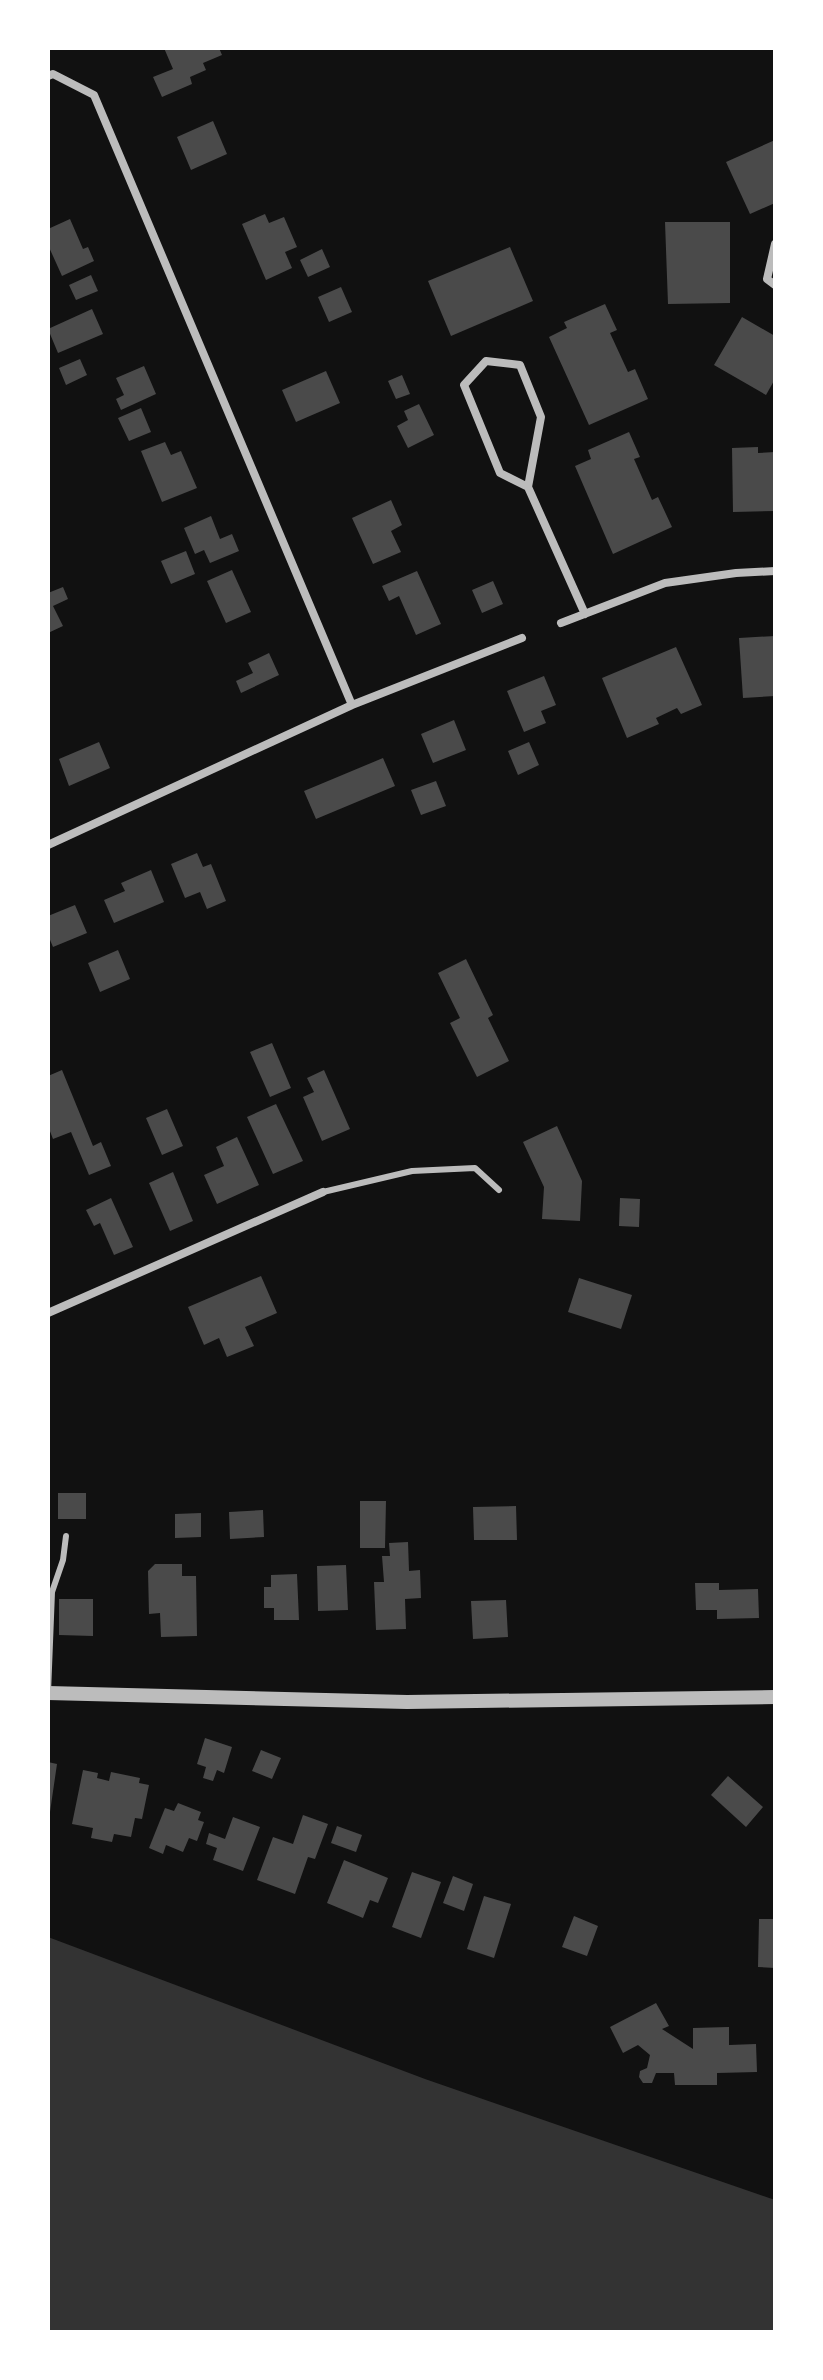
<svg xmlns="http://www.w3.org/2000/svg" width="823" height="2380" font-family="Montserrat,sans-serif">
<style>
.water{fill:#333}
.building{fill:#4a4a4a}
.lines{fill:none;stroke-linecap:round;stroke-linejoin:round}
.service{stroke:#bcbcbc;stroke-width:6}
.minor{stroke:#bcbcbc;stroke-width:8}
.tertiary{stroke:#bcbcbc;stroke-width:14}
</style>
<rect width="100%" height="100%" fill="#111"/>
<path class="water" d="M48,1937L425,2079L775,2200V2332H48Z"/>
<path class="building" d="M164,48H219L222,55L203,63L206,70L190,77L192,84L162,97L153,77L173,69Z
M213,121L227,154L191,170L177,137Z
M775,140V203L750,214L726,162Z
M265,214L269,223L284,217L297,247L285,252L292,268L266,280L242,224Z
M70,219L83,249L88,247L94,261L62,276L48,245V229Z
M665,222H730V303L668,304Z
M510,247L533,301L451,336L428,281Z
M322,249L330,267L308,277L300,260Z
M91,275L98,291L76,300L69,285Z
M341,287L352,312L329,322L318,297Z
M605,304L617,330L610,333L628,372L635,369L648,399L589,425L549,337L567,328L564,322Z
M92,309L103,334L58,353L48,329Z
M742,317L775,336V379L766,395L714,365Z
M80,359L87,375L66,385L59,368Z
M144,366L156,394L121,410L116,399L124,395L116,378Z
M326,371L340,403L296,422L282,390Z
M402,375L410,394L396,399L388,381Z
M419,404L434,435L408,448L397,426L408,420L404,411Z
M141,408L151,432L129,441L118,418Z
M629,432L640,457L634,459L652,500L658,497L672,527L613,554L575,466L591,459L588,450Z
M165,442L171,455L181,451L197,488L162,502L141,451Z
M758,447V453L775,452V511L733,512L732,448Z
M391,500L402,525L391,531L401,552L373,564L352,518Z
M211,516L220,539L232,534L239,551L210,563L204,550L195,554L184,528Z
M186,551L195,574L171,584L161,561Z
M232,570L251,612L226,623L207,581Z
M417,571L441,624L416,635L399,596L389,601L382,586Z
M493,581L503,604L482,613L472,590Z
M63,587L68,599L53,606L63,626L48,633V593Z
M775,636V696L743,698L739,638Z
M676,647L702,705L681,714L677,708L656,718L659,724L627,738L602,678Z
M269,653L279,675L241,693L236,681L253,673L248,663Z
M544,676L556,705L541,711L546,723L524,732L507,691Z
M454,720L466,750L433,763L421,734Z
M99,742L110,768L69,786L59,759Z
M529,742L539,765L518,775L508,751Z
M383,758L395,786L316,819L304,791Z
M436,781L446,806L421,815L411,790Z
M197,853L203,867L211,864L226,901L207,909L200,892L185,898L171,864Z
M151,870L164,902L114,923L104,900L125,891L121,883Z
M75,905L87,933L53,947L48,935V916Z
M118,950L130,979L100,992L88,963Z
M466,959L493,1015L488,1018L509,1061L477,1077L450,1023L460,1018L438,973Z
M272,1043L291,1088L270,1097L250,1052Z
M62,1070L93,1146L101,1142L111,1166L89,1175L71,1132L53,1139L48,1126V1076Z
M324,1070L350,1129L322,1141L303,1097L314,1092L307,1078Z
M276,1104L303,1161L273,1174L247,1117Z
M167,1109L183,1146L162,1155L146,1118Z
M557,1126L582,1181L580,1221L542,1219L544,1187L523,1142Z
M237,1137L259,1185L217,1204L204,1175L224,1166L216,1147Z
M173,1172L193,1221L170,1231L149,1183Z
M111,1198L133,1247L114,1255L100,1223L94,1226L86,1210Z
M620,1198L640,1199L639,1227L619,1226Z
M261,1276L277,1313L245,1327L254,1346L227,1357L219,1338L204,1345L188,1307Z
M579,1278L632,1295L621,1329L568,1312Z
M58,1493H86V1519H58Z
M360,1501H386L385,1548H360Z
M516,1506L517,1540H474L473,1507Z
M263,1510L264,1537L230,1539L229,1512Z
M201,1513V1537L175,1538V1514Z
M408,1542L409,1571L420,1570L421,1598L405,1599L406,1629L376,1630L374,1582H384L382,1556H390L389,1543Z
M155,1564H182V1576H196L197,1636L161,1637L160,1613L149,1614L148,1571Z
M346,1565L348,1610L318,1611L317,1566Z
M297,1574L299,1620H274V1608H264V1587H271V1575Z
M695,1583H719V1590L758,1589L759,1618L717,1619V1610H696Z
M59,1599H93V1636L59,1635Z
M506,1600L508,1637L473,1639L471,1601Z
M205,1738L232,1747L224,1773L217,1770L213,1781L203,1778L206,1767L197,1764Z
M261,1750L281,1758L272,1779L252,1771Z
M48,1762L57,1764L50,1812H48Z
M83,1770L98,1773L97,1778L109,1781L111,1772L140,1778L139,1783L149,1785L142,1819L135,1818L131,1837L114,1834L112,1842L91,1838L93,1828L72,1824Z
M728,1776L763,1807L746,1827L711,1795Z
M178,1803L201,1812L198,1820L204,1822L197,1841L189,1838L183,1852L166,1845L163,1854L149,1848L165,1808L174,1811Z
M303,1815L328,1824L315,1859L308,1857L295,1894L257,1880L273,1837L293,1844Z
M233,1817L260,1827L243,1871L213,1860L217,1848L206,1844L209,1833L225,1839Z
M337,1826L362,1835L356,1852L331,1843Z
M344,1860L388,1878L378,1903L370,1900L363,1918L327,1903Z
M412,1872L441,1882L421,1938L392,1927Z
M453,1876L473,1884L464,1911L443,1903Z
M484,1896L511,1904L494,1958L467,1949Z
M574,1916L598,1926L587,1956L562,1947Z
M759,1919H775V1968L758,1967Z
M656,2003L669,2026L662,2029L693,2049V2028L729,2027V2045L756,2044L757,2072L717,2073V2085H675L674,2073H656L652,2083H643L639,2077L640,2071L647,2068L650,2055L638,2045L623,2053L610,2027Z"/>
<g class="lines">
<path class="service" d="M323,1192L412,1171L475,1168L499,1190
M48,1693L52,1592L63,1560L66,1536"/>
<path class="minor" d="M48,76L53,74L94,95L352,705
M775,244L767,279L775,285
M528,487L500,473L464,385L486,361L520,365L541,417L528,487L585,614
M561,623L665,583L736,573L775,571
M48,845L352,705L522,638
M48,1313L323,1192"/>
<path class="tertiary" d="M48,1693L407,1702L775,1697"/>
</g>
<rect width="823" height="2380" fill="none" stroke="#ffffff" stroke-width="100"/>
</svg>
